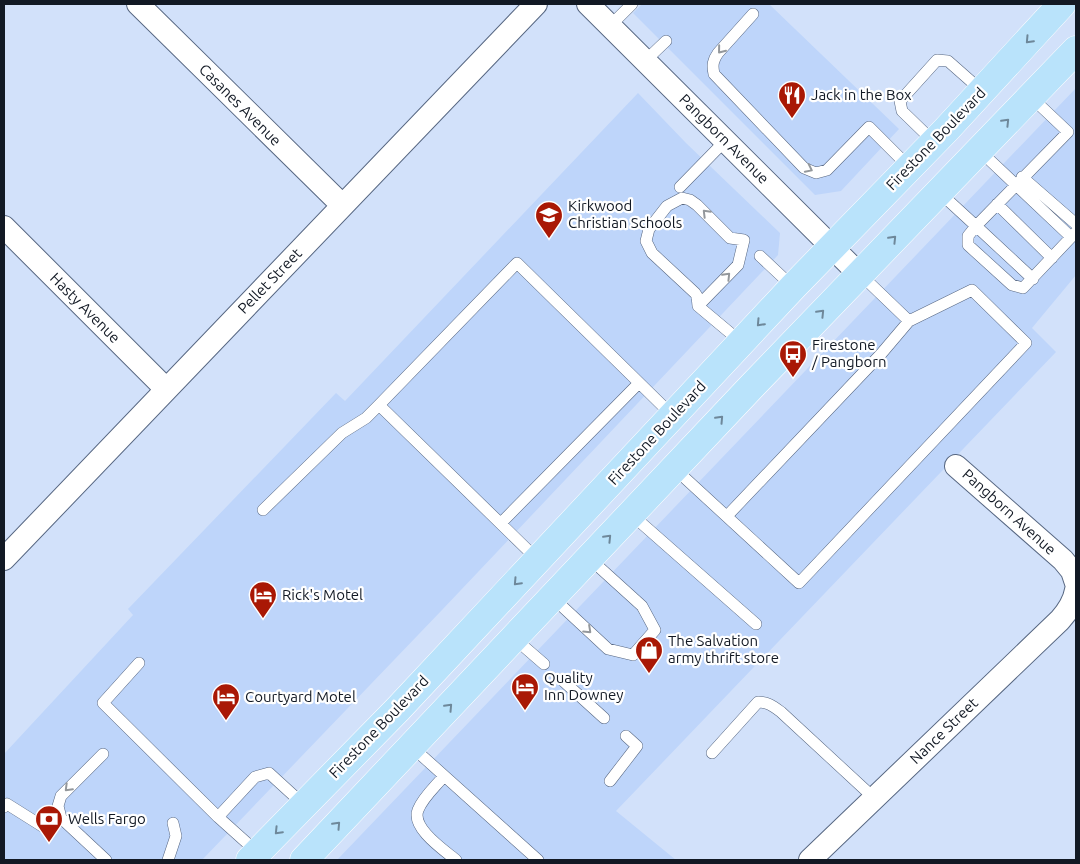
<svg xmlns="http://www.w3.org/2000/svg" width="1080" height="864" font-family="Ubuntu,sans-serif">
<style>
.built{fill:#bed5fa}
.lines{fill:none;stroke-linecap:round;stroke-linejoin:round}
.service-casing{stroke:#576782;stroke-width:12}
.minor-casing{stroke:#576782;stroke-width:24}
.primary-casing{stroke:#fff;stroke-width:29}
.service{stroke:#fff;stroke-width:11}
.minor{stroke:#fff;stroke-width:22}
.primary{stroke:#b9e3fb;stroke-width:28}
.oneway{stroke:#6e889a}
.oneway2{stroke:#94989c}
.labels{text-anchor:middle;stroke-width:4.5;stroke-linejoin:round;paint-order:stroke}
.poi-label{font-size:15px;fill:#121924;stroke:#fff;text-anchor:start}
.street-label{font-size:15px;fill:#121924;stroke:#fff}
</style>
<rect width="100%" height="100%" fill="#d2e1fa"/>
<path class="built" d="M642,4H769L899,129L841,191L815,195L633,13Z
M1076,88V275L1032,328L1056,352L616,811L676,860H337Z
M638,93L686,143L780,233L778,255L442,610L202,860H4V754L133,615L128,609L336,393L345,401Z"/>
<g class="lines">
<g class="service-casing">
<path id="service" d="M753,14L718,53C713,60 712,65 714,74L804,168L816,173L827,170L869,127L909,167
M610,26L632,4
M645,61L666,41
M934,142L902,111L900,101L937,60L948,61L982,91
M979,150L1071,237
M1022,177L1076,224
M680,187L725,141
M939,192L976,226L1068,132L1031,97
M997,204L1052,258
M760,256L793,287
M860,274L909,321
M1033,279L976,226L968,236V245L1012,285L1023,288L1076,232
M698,306L738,265L744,240L730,238L697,205L690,200L682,198L667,206L649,229L646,241L652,253L695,293L697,296L698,306L741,342
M379,405L538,560
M674,468L799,583L1026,343L972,290L909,321L881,354L727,516
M263,510L342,433L366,418L379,405L517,263L673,416
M631,514L756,624
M501,523L639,383
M552,597L608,649L633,655L655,630L642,606L589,558
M514,638L544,664
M139,663L103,703L218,817
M561,679L604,718
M411,746L538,860
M712,753L758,702C768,702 773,706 781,712L874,798
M103,754L61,796L58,806L61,818L106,860
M444,776C436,786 423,797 418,810C411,828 444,850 456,860
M610,781L637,746L626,736
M4,807L7,804L42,826
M257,852L218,817L255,777L269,773L304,805
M168,860L176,836L173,823"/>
</g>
<g class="minor-casing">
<path id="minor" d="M138,4L342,205
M588,4L859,274
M4,227L166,389
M956,466L1063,560L1072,571L1076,583
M4,559L536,4
M810,860L1060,620C1068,611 1074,602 1076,590"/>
</g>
<g class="primary-casing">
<path id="primary" d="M250,860L398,709L793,287L946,130L1062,4
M304,860L752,386L1076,50"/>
</g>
<use href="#service" class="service"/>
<use href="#minor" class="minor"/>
<use href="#primary" class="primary"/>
</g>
<defs><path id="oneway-chevron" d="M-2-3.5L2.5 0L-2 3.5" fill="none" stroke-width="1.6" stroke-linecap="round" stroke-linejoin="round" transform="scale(1.25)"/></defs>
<g class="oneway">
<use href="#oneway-chevron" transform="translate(1029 40) rotate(133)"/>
<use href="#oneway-chevron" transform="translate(1006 122) rotate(-46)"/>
<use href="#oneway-chevron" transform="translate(893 239) rotate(-46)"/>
<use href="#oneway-chevron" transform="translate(821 313) rotate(-46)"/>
<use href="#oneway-chevron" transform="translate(760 323) rotate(133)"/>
<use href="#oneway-chevron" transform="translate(720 419) rotate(-47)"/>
<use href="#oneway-chevron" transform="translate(608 538) rotate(-46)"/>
<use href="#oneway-chevron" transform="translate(517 582) rotate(133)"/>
<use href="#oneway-chevron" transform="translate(449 707) rotate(-47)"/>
<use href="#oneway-chevron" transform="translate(337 825) rotate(-47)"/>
<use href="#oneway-chevron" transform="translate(278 831) rotate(134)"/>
</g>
<g class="oneway2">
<use href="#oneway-chevron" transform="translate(721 50) rotate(129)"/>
<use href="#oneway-chevron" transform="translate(809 169) rotate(26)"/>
<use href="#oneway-chevron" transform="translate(706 213) rotate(-135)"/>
<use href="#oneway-chevron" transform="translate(727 276) rotate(-46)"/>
<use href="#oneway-chevron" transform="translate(588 630) rotate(43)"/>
<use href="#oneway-chevron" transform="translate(68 788) rotate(135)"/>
</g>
<defs>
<g id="restaurant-pin" transform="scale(1.4375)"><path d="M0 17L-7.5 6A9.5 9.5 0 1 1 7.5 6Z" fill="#a91805" stroke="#fff"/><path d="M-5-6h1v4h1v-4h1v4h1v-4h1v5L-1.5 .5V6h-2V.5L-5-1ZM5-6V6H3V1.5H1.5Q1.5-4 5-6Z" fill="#fff"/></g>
<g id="school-pin" transform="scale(1.4375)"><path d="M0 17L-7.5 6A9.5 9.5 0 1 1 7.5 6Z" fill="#a91805" stroke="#fff"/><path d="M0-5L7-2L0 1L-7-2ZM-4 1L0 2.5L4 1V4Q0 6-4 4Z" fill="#fff"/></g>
<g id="bus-pin" transform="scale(1.4375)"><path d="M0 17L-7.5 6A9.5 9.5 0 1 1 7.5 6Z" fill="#a91805" stroke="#fff"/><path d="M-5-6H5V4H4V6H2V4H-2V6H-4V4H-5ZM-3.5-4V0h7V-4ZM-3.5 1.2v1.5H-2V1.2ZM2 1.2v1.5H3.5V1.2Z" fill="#fff"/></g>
<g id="hotel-pin" transform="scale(1.4375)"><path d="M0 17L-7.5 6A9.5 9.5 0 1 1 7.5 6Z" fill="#a91805" stroke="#fff"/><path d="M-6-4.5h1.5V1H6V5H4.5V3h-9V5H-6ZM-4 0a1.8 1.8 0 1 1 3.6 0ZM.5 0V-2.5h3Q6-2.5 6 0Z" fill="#fff"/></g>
<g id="shop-pin" transform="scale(1.4375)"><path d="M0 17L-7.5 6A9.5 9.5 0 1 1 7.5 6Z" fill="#a91805" stroke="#fff"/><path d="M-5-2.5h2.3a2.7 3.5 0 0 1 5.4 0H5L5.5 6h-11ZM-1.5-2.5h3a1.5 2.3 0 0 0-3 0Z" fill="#fff"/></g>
<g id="bank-pin" transform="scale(1.4375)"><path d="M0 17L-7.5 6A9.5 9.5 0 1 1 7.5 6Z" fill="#a91805" stroke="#fff"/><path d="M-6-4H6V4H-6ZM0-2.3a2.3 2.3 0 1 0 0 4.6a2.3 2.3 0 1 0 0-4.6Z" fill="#fff"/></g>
</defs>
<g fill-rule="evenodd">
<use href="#restaurant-pin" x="792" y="95"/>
<use href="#school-pin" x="549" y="215"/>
<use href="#bus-pin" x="793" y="354"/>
<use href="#hotel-pin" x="263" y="595"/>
<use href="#shop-pin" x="649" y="650"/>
<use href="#hotel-pin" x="525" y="687"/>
<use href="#hotel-pin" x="226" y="697"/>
<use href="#bank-pin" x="49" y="819"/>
</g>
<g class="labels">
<g class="poi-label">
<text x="811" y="100">Jack in the Box</text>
<text x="568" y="211">Kirkwood<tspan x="568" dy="17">Christian Schools</tspan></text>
<text x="812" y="350">Firestone<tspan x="812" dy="17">/ Pangborn</tspan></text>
<text x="282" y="600">Rick's Motel</text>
<text x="668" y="646">The Salvation<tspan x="668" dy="17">army thrift store</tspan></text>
<text x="544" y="683">Quality<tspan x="544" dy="17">Inn Downey</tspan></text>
<text x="245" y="702">Courtyard Motel</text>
<text x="68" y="824">Wells Fargo</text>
</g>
<g class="street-label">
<text transform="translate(240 105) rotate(45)" y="5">Casanes Avenue</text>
<text transform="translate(724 139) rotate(45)" y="5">Pangborn Avenue</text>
<text transform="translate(936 139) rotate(-46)" y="5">Firestone Boulevard</text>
<text transform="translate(270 281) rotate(-46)" y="5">Pellet Street</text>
<text transform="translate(85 308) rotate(45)" y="5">Hasty Avenue</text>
<text transform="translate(657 433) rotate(-47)" y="5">Firestone Boulevard</text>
<text transform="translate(1009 512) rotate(42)" y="5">Pangborn Avenue</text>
<text transform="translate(379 727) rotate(-46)" y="5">Firestone Boulevard</text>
<text transform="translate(944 731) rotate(-44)" y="5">Nance Street</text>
</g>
</g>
<rect width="1080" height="864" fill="none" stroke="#121924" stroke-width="10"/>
</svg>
